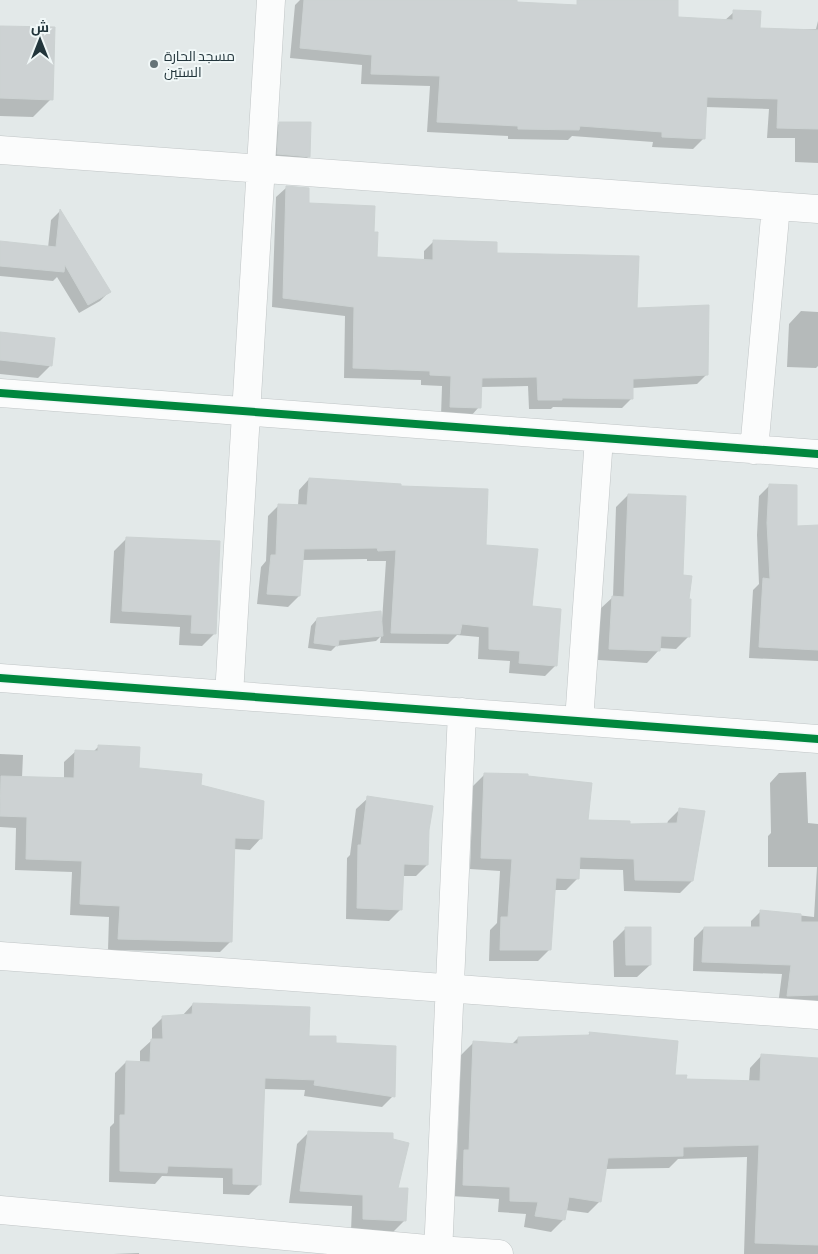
<svg xmlns="http://www.w3.org/2000/svg" width="818" height="1254" font-family="'Asap Condensed',Cairo,sans-serif">
<style>
.shadow{fill:#0003}
.building{fill:#cdd2d3;stroke:#ccd2d2}
.lines{fill:none;stroke-linecap:round;stroke-linejoin:round}
.minor-casing{stroke:#c0c5c6;stroke-width:29}
.minor{stroke:#fbfcfc;stroke-width:28}
.cycleway-casing{stroke:#f1f8f8;stroke-width:11}
.cycleway{stroke:#00873e;stroke-width:8}
.poi-dot{fill:#667478;stroke:#f1f8f8;stroke-width:2}
.labels{text-anchor:middle;stroke-width:4;stroke-linejoin:round;paint-order:stroke}
.poi-label{font-size:14px;fill:#22353b;stroke:#f1f8f8;text-anchor:start}
</style>
<rect width="100%" height="100%" fill="#e3e9e9"/>
<path class="shadow" d="M300,0H516V4L581,6V0H677L676,18L724,21L734,12L759,29H816L818,21V163L795,162V138H767L769,109L705,107L703,139L693,149L652,147L653,142L572,136L568,140L508,139V136L427,132L430,86L361,84L362,65L290,58L295,5Z
M0,27L51,99L33,117L0,116Z
M280,123L309,156L303,162L272,160L274,129Z
M286,188L308,205L373,234L375,258L424,261V251L434,241L496,254L636,310L707,374L697,384L632,388L631,399L622,408L553,407L551,409H529L528,386L480,387L479,407L470,417L441,416L442,386L421,385V380L344,378L345,316L272,307L276,197Z
M60,211L109,292L100,301L79,313L57,277L53,281L0,276V242L48,248L51,220Z
M801,311L818,312V366L816,368L787,367L789,324Z
M0,333L50,366L38,378L0,374Z
M309,479L485,546L531,607L556,665L545,676L509,673L510,661L478,659L479,637L457,635L448,644L380,643L381,636L376,641L336,646L331,651L308,648L311,626L317,619L382,621L386,561H367V559L302,560L299,596L288,607L257,604L261,567L266,561L268,516L279,505L298,506L299,490Z
M769,486L795,527L818,526V661L749,658L753,590L759,584L757,535L759,496Z
M628,495L682,576L687,600L688,637L676,649L659,648V650L647,663L598,660L600,609L613,597L616,507Z
M127,538L214,634L202,646L179,645L180,627L110,623L114,551Z
M99,746L138,769L199,786L261,838L250,850L233,849L231,941L220,952L108,950L109,917L70,915L72,872L15,870L16,828L0,827V754L23,755L22,778L64,779V762L76,751L93,752Z
M806,772L808,823L818,824V1004L778,1005L782,974L693,971L694,938L704,928H751V921L761,911L814,917L817,867H768V836L771,833L770,783L779,773Z
M485,774L586,821L629,825L667,824L668,821L680,809L692,881L680,893L624,891L623,870L579,869L578,878L566,890H554L550,949L538,961H489L490,930L497,923L500,871L470,869L473,786Z
M368,798L428,830L427,865L416,876H402L401,909L389,921L346,919L347,858L350,855L356,809Z
M626,928L650,965L637,977H614L613,941Z
M193,1004L335,1044L393,1096L382,1107L304,1096L305,1090L263,1089L260,1184L249,1195L223,1194V1178L162,1176L155,1184L109,1182L110,1127L114,1123L115,1073L126,1062L140,1063V1051L152,1040V1028L163,1017L182,1016Z
M590,1033L674,1076L685,1080L749,1082L750,1068L762,1055L818,1059V1254H744L747,1157L678,1159L669,1168L605,1169L600,1201L588,1213L565,1210L563,1220L551,1232L524,1227L526,1214L498,1212L499,1199L451,1196L453,1163L457,1159L461,1055L473,1043L512,1044L518,1038L587,1037Z
M309,1132L396,1189L405,1220L393,1232L351,1231L352,1206L289,1203L297,1144Z
M139,1253V1254H112H113Z"/>
<path class="building" d="M304,0H517V2L577,5V0H678V17L733,20V10L761,11L760,28L818,30V129L777,128L778,99L707,97L705,139L662,137V132L580,126L579,130L518,129V126L437,122L440,76L371,74L372,55L300,48Z
M0,26L55,27L53,100L0,98Z
M279,122H311L310,157L277,154Z
M286,186L309,188V203L375,206L374,232H378L377,257L433,260V240L497,242V253L639,256L637,308L709,305L708,375L633,379V399L562,398V400H538L537,377L482,378L481,408L450,407L451,376L430,375V371L353,368L354,307L283,298Z
M60,209L111,292L88,305L65,265L64,272L0,266V241L56,247Z
M0,332L55,338L52,366L0,360Z
M309,478L401,484V486L488,489L486,545L538,549L532,606L561,609L557,666L519,663L520,651L489,649V627L462,624L460,634L391,633L396,550L378,551L377,548L304,549L300,596L267,594L271,555H276L278,504L307,505Z
M769,484L797,485V526L818,525V650L759,647L763,578L770,579L767,523Z
M628,494L686,496L683,575L692,576L689,599H691L690,637L661,636L660,651L609,649L612,596L624,597Z
M126,537L220,541L216,634L191,633L192,615L122,611Z
M381,611L383,636L339,640L338,646L314,643L317,618Z
M98,745L140,747L139,768L202,774L201,785L264,801L262,839L235,838L232,942L118,939L120,906L80,904L82,861L26,859L27,817L0,816L1,776L74,778L75,750L98,751Z
M484,773L528,774V776L592,783L588,820L630,821V824L677,823L679,808L705,811L693,881L635,880L634,859L580,857L579,879L556,878L551,950H500L501,917H508L512,859L481,858Z
M367,796L433,806L429,830L428,865L404,864L402,910L357,908L358,845H361Z
M760,910L801,914V922H818V995L787,996L791,965L702,962L704,927H760Z
M625,927H651V965H626Z
M193,1003L310,1007L309,1036H336V1043L396,1046L395,1097L314,1085L315,1080L265,1078L261,1185L233,1184V1168L168,1166L167,1173L120,1171V1115H125L126,1061L150,1062L151,1039H163L162,1016L192,1014Z
M589,1032L678,1041L675,1075H687L686,1079L760,1081L761,1054L818,1058V1245L755,1243L759,1145L683,1147V1156L608,1158L601,1202L569,1197L565,1220L535,1216L538,1202L510,1201V1187L463,1185L464,1150H469L473,1041L518,1044V1037L590,1035Z
M308,1131L393,1133V1139L409,1143L398,1188H408L406,1221L363,1219V1195L300,1191Z"/>
<g class="lines">
<g class="minor-casing">
<path id="minor" d="M0,150L818,209
M0,393L818,454
M754,450L776,206
M0,678L818,739
M229,695L271,0
M579,721L599,438
M0,956L818,1015
M0,1210L438,1250L499,1254
M438,1254L462,712"/>
</g>
<use href="#minor" class="minor"/>
<g class="cycleway-casing">
<path id="cycleway" d="M0,393L818,454
M0,678L818,739"/>
</g>
<use href="#cycleway" class="cycleway"/>
</g>
<circle class="poi-dot" cx="154" cy="64" r="5"/>
<g class="labels">
<g class="poi-label">
<text x="164" y="61">مسجد الحارة<tspan x="164" dy="16">الستين</tspan></text>
</g>
</g>
<g transform="translate(40 40)" stroke="#f1f8f8" stroke-width="4" paint-order="stroke">
<path d="M0-4L9 19L0 12L-9 19Z" fill="#22353b"/>
<text y="-8" font-size="14" font-weight="bold" text-anchor="middle" fill="#22353b">ش</text>
</g>
</svg>
